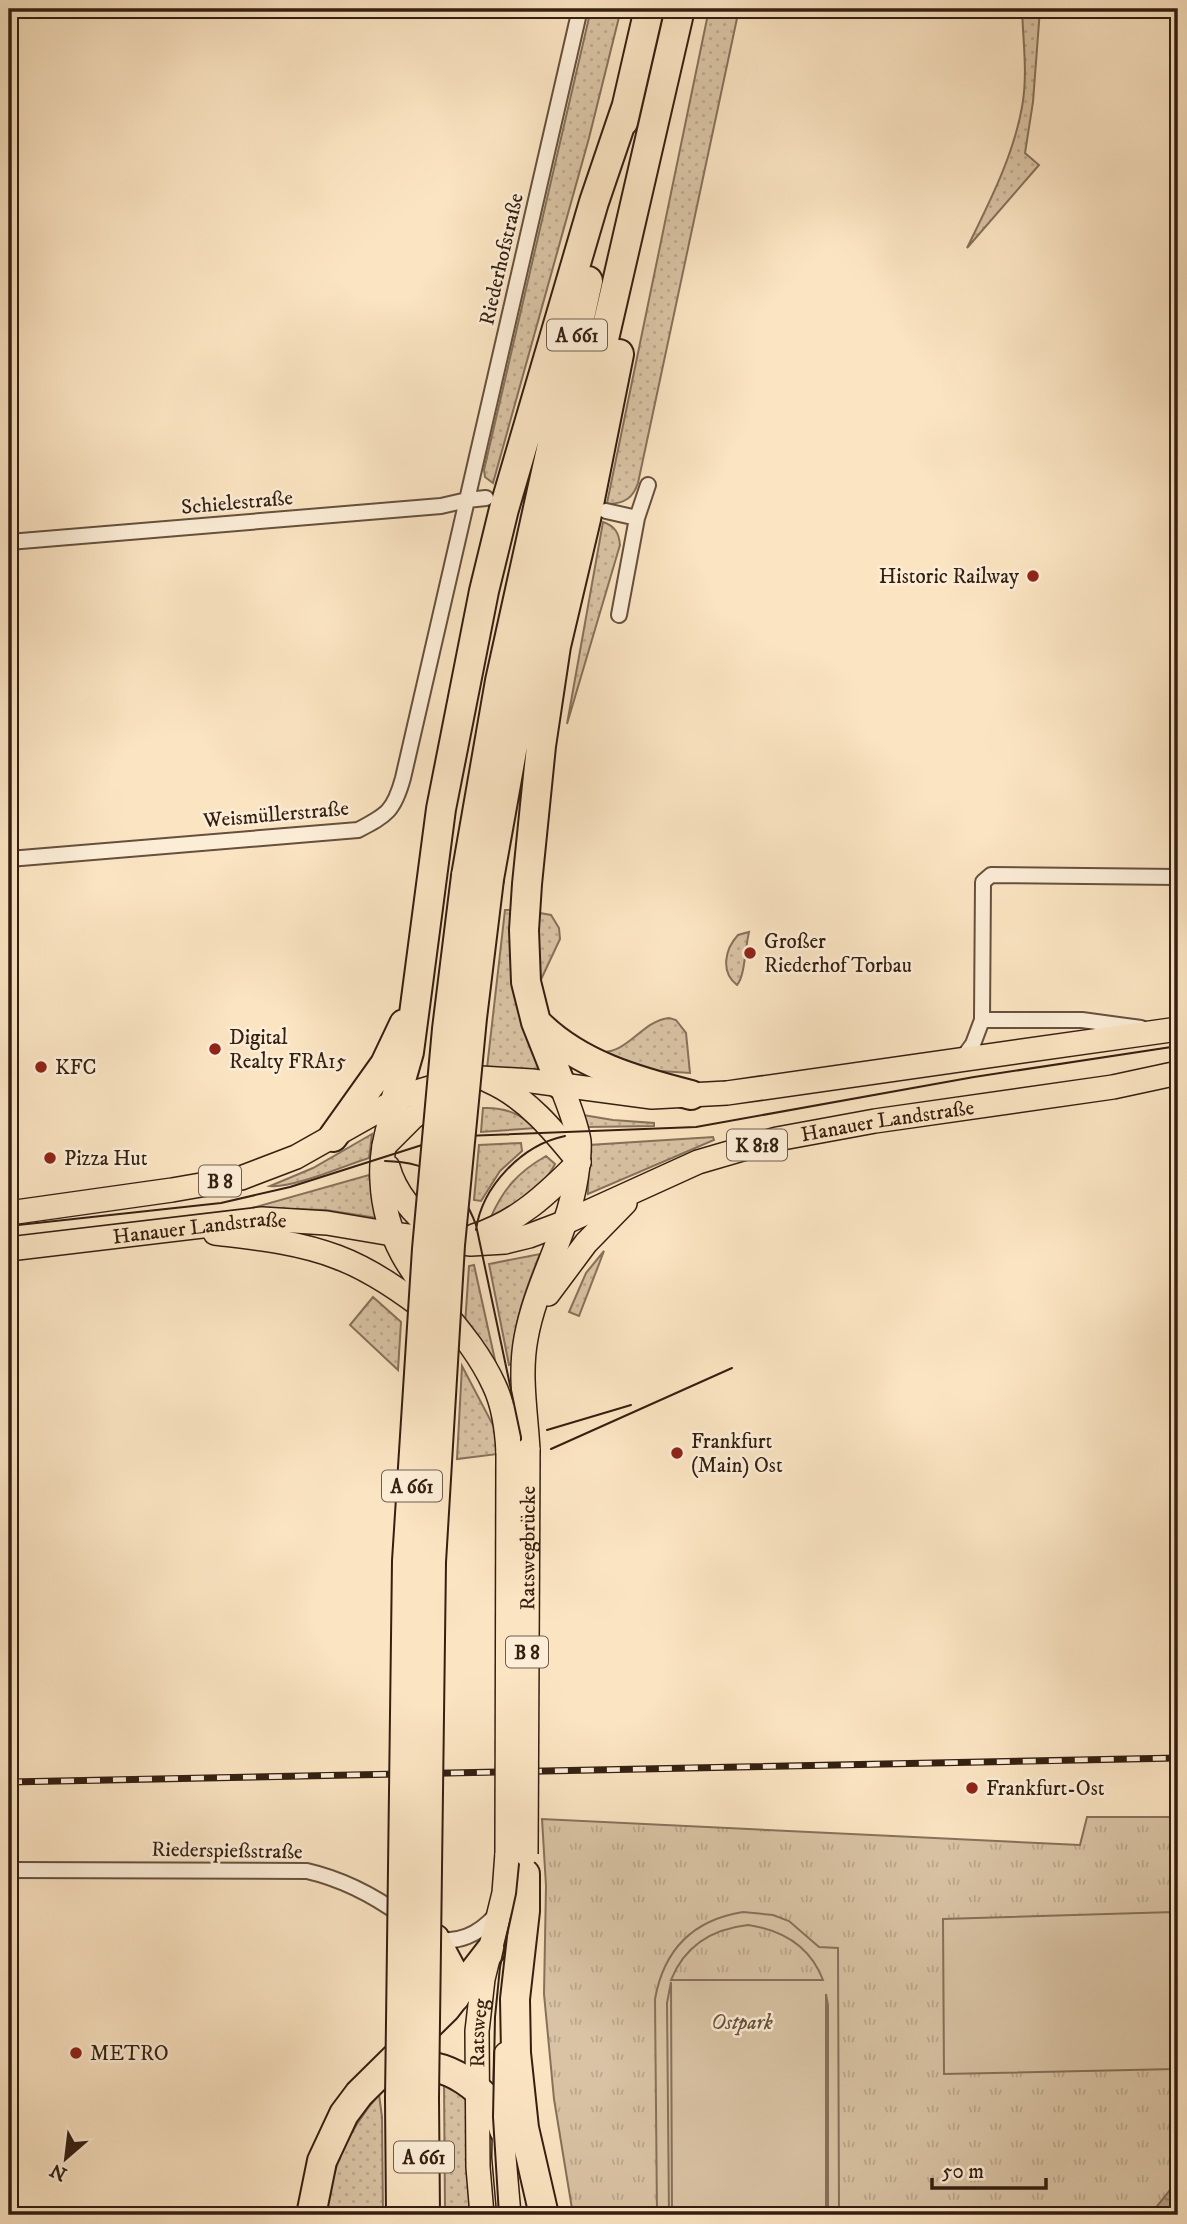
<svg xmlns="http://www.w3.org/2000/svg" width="1187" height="2224" font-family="'IM FELL DW Pica',serif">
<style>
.grass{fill:url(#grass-dots);stroke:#86715a;stroke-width:2}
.park{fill:url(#park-tufts);stroke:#86715a;stroke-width:2}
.pitch{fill:#d9c3a4;stroke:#86715a;stroke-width:2;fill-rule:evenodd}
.water{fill:url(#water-waves);stroke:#836d57;stroke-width:2}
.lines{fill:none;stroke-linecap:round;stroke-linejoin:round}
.minor-casing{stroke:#66503d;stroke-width:18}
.primary-casing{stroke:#341f11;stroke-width:26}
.motorway-casing{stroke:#341f11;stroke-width:32}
.minor{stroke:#fcedd7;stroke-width:14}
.primary{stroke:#fbe4c2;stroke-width:23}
.motorway{stroke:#fbe4c2;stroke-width:28}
.tram{stroke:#341f11;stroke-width:2}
.rail-casing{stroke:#341f11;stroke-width:7}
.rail{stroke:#fcedd7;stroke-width:4.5;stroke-dasharray:13;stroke-linecap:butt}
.primary-bridge-casing{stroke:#341f11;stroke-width:26;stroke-linecap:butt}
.motorway-bridge-casing{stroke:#341f11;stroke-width:32;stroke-linecap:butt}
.primary-bridge{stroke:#fbe4c2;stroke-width:23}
.motorway-bridge{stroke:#fbe4c2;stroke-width:28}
.poi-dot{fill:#8f2418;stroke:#fcedd7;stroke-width:2.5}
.labels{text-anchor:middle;stroke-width:5;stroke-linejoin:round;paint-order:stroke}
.shield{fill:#fcedd7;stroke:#705d4c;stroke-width:2}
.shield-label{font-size:19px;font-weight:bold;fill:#341f11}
.street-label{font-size:21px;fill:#341f11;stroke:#fcedd7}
.poi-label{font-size:21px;fill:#341f11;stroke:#fcedd7;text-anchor:start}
.park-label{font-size:21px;font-style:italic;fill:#66503d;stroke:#fcedd7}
</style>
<defs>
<pattern id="grass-dots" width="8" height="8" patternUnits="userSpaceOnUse" patternTransform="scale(1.75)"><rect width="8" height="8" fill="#d9c3a4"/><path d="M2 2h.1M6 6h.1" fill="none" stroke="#bba78c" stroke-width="1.8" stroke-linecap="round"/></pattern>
<pattern id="park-tufts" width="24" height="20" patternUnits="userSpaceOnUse" patternTransform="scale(1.75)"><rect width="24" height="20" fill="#d9c3a4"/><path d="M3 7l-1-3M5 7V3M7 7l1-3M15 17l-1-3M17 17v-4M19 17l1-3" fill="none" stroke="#bba78c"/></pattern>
<pattern id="water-waves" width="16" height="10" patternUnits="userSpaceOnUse" patternTransform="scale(1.75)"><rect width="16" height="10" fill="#b7a186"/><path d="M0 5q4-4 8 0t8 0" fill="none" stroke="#96836c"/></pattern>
</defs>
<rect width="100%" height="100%" fill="#fbe4c2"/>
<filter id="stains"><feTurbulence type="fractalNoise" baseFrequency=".00286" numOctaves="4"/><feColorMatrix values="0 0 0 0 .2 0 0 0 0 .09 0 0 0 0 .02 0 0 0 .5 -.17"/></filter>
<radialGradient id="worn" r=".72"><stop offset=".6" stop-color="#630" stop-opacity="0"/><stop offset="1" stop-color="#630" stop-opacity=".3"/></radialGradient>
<path class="grass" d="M591,9H621L589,138L493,483L485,477L484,470Z
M709,9H739L638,483C633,498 625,503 609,504L607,503Z
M1022,9H1040L1033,102L1025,153L1039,165L967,248C989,203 1013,157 1022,107C1028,75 1023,41 1022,9Z
M603,522C615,526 619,533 620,545L567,724Z
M505,910H516L545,1072L487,1068Z
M534,912L551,915L559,928L560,939L537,988Z
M749,932C745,948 745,976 737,985C720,972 725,949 738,935Z
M669,1018L676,1020L686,1033L690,1073L645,1070L599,1052C629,1054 641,1021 669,1018Z
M483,1108C506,1107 519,1114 537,1128L481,1132Z
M583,1115L613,1120L654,1123V1126L587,1127Z
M372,1134L369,1158C346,1165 291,1189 270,1186L313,1168Z
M713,1137L714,1140L588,1194L589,1145Z
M521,1143L522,1151L500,1171L481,1201L474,1200L479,1145Z
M546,1156L555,1164C542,1190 516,1208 490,1219C503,1189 518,1172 546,1156Z
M369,1175L377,1218L326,1210L252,1208Z
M604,1251L579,1316L569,1312L586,1273Z
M540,1254C525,1290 513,1325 512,1364L509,1365L489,1264Z
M474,1265L497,1369L465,1325L469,1266Z
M373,1297L401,1322L398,1370L350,1325Z
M462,1366L494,1427L498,1454L457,1459Z
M444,2080L470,2092L474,2215H445Z
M379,2094L382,2117L383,2215H325C334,2163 345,2135 379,2094Z"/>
<path class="park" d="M1087,1817H1178V2215H573L554,2099L544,1994L546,1886L542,1819L1080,1845Z"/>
<path class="pitch" d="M743,1912L773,1915L789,1921L819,1947L838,1948L839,2215H828V2005L826,1994V2215H672L671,1982L667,2003L669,2215H657L655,1999C664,1949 693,1920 743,1912ZM748,1925C783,1930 810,1946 823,1980H671C685,1945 712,1929 748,1925Z
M1173,1912L1175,2069L944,2074L943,1919Z"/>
<path class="water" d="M1178,2180V2215H1150Z"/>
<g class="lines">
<g class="minor-casing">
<path id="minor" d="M606,511L637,518L648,485
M9,542L441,506L467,500L486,498
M619,615L637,518
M9,859L358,830C387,815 394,811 403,778L580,9
M982,1020H1082L1141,1028
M962,1059L973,1044L982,1020L983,882L991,875L1178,877
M9,1870L307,1871C342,1879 373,1895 402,1916
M433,1938C457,1945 479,1934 495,1916"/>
</g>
<g class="primary-casing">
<g id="primary">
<path d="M489,1081C526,1097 554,1131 579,1162"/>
<path d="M395,1101C388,1127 380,1154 382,1181C386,1275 459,1309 494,1385C504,1406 507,1430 508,1453"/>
<path d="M384,1146L412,1118L451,1090"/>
<path d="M388,1167C396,1196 416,1217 440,1235"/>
<path d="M9,1213L172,1190L241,1178L296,1157L406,1095L450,1082L481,1078L532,1081L652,1097L727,1093L1178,1029"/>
<path d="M215,1233C256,1238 298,1242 337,1257C372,1270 405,1294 434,1316"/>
<path d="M474,1236C518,1222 547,1194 579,1162"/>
<path id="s1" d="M9,1249L262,1219L327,1223L392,1234L471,1244L505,1242L529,1236L566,1222L698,1162L777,1139L875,1121L1113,1087L1178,1073"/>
<path d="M548,1294L586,1243L625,1203"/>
<path d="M528,1450C526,1413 519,1375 526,1338C536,1283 567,1235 576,1179C578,1166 580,1154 579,1141C576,1122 568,1104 561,1085"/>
<path d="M506,2054L504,2157L509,2215"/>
<path id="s2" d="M482,2215L478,2167L477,2031L483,1979L504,1893L507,1853"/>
</g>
</g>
<g class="motorway-casing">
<path id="motorway" d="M623,122L649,9
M466,876L500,681L588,281
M489,879L522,695L680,9
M538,1024C579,1065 636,1081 691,1095
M561,1085L536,1022L526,982L524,930L527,884L541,746L556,646L586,519L619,354
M395,1101L409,1052L441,809L484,591L504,509L594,202L627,105
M333,1137L385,1064L404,1024
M525,1874V1911L515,1999L516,2053L524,2128L544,2215
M435,1939L451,1969L455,1997
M402,2068C442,2055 494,2092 504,2130
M424,2098L425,2215
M400,2099L401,2215
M311,2215L322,2161L344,2114L359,2094L446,2008L490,1951"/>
</g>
<use href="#minor" class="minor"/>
<use href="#primary" class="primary"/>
<use href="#motorway" class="motorway"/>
<path class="tram" d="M385,1161C432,1162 460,1181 476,1225L521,1437L520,1854L516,1894L500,1967L495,2017L493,2117L499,2215
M9,1226L221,1203L290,1187L422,1145L465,1136L696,1127L974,1077L1178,1046
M476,1230C482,1186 522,1145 565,1136
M547,1430L631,1405
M551,1449L732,1368"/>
<g class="rail-casing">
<path id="rail" d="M9,1782L1178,1758"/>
</g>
<use href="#rail" class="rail"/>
<g class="primary-bridge-casing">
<g id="primary-bridge">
<path d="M507,1853L508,1453"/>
<path id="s3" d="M526,1854L528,1450"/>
</g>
</g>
<g class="motorway-bridge-casing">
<path id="motorway-bridge" d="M424,2098L431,1562L450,1245L472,1018L489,879
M400,2099L407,1561L427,1249L447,1029L466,876"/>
</g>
<use href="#primary-bridge" class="primary-bridge"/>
<use href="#motorway-bridge" class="motorway-bridge"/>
</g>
<g class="poi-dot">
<circle cx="1033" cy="576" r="7"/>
<circle cx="750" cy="953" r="7"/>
<circle cx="215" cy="1049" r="7"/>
<circle cx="41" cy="1067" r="7"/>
<circle cx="50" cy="1158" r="7"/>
<circle cx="677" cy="1453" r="7"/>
<circle cx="972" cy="1788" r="7"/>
<circle cx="76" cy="2053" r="7"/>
</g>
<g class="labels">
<g class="shield">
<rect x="547" y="319.5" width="60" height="31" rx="5"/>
<rect x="727" y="1129.5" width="60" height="31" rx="5"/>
<rect x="199" y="1165.5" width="42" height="31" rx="5"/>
<rect x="382" y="1470.5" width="60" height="31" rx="5"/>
<rect x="506" y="1636.5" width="42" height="31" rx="5"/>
<rect x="394" y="2141.5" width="60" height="31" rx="5"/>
</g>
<g class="shield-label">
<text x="577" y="342">A 661</text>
<text x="757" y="1152">K 818</text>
<text x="220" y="1188">B 8</text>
<text x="412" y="1493">A 661</text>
<text x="527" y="1659">B 8</text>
<text x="424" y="2164">A 661</text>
</g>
<g class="street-label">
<text transform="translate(501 259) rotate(-77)" y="7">Riederhofstraße</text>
<text transform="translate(237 502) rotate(-5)" y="7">Schielestraße</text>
<text transform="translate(276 814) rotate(-5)" y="7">Weismüllerstraße</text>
<text dy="7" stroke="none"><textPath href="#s1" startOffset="903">Hanauer Landstraße</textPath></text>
<text dy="7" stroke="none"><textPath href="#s1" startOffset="192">Hanauer Landstraße</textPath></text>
<text dy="7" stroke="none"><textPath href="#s3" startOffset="306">Ratswegbrücke</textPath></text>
<text transform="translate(227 1850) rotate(1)" y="7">Riederspießstraße</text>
<text dy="7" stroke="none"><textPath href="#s2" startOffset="182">Ratsweg</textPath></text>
</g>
<g class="poi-label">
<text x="1019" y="583" text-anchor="end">Historic Railway</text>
<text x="764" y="948">Großer<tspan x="764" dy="24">Riederhof Torbau</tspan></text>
<text x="229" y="1044">Digital<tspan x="229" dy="24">Realty FRA15</tspan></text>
<text x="55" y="1074">KFC</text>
<text x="64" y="1165">Pizza Hut</text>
<text x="691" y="1448">Frankfurt<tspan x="691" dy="24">(Main) Ost</tspan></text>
<text x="986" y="1795">Frankfurt-Ost</text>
<text x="90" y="2060">METRO</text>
</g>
<g class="park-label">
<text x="742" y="2029">Ostpark</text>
</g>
</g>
<rect width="1187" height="2224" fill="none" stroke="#fbe4c2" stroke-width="35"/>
<rect x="10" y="10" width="1166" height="2203" fill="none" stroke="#341f11" stroke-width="3.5"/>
<rect x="18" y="18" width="1152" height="2189" fill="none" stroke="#341f11" stroke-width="2"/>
<g transform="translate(66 2158) rotate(208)" stroke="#fcedd7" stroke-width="5" paint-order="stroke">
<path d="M0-5L12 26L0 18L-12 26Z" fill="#341f11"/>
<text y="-10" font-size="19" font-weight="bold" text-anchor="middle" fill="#341f11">N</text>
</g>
<path d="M932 2178v10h114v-10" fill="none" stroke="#341f11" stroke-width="3.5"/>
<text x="942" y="2178" font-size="21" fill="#341f11" stroke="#fcedd7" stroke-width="5" paint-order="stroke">50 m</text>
<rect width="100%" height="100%" filter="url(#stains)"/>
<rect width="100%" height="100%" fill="url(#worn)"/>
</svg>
